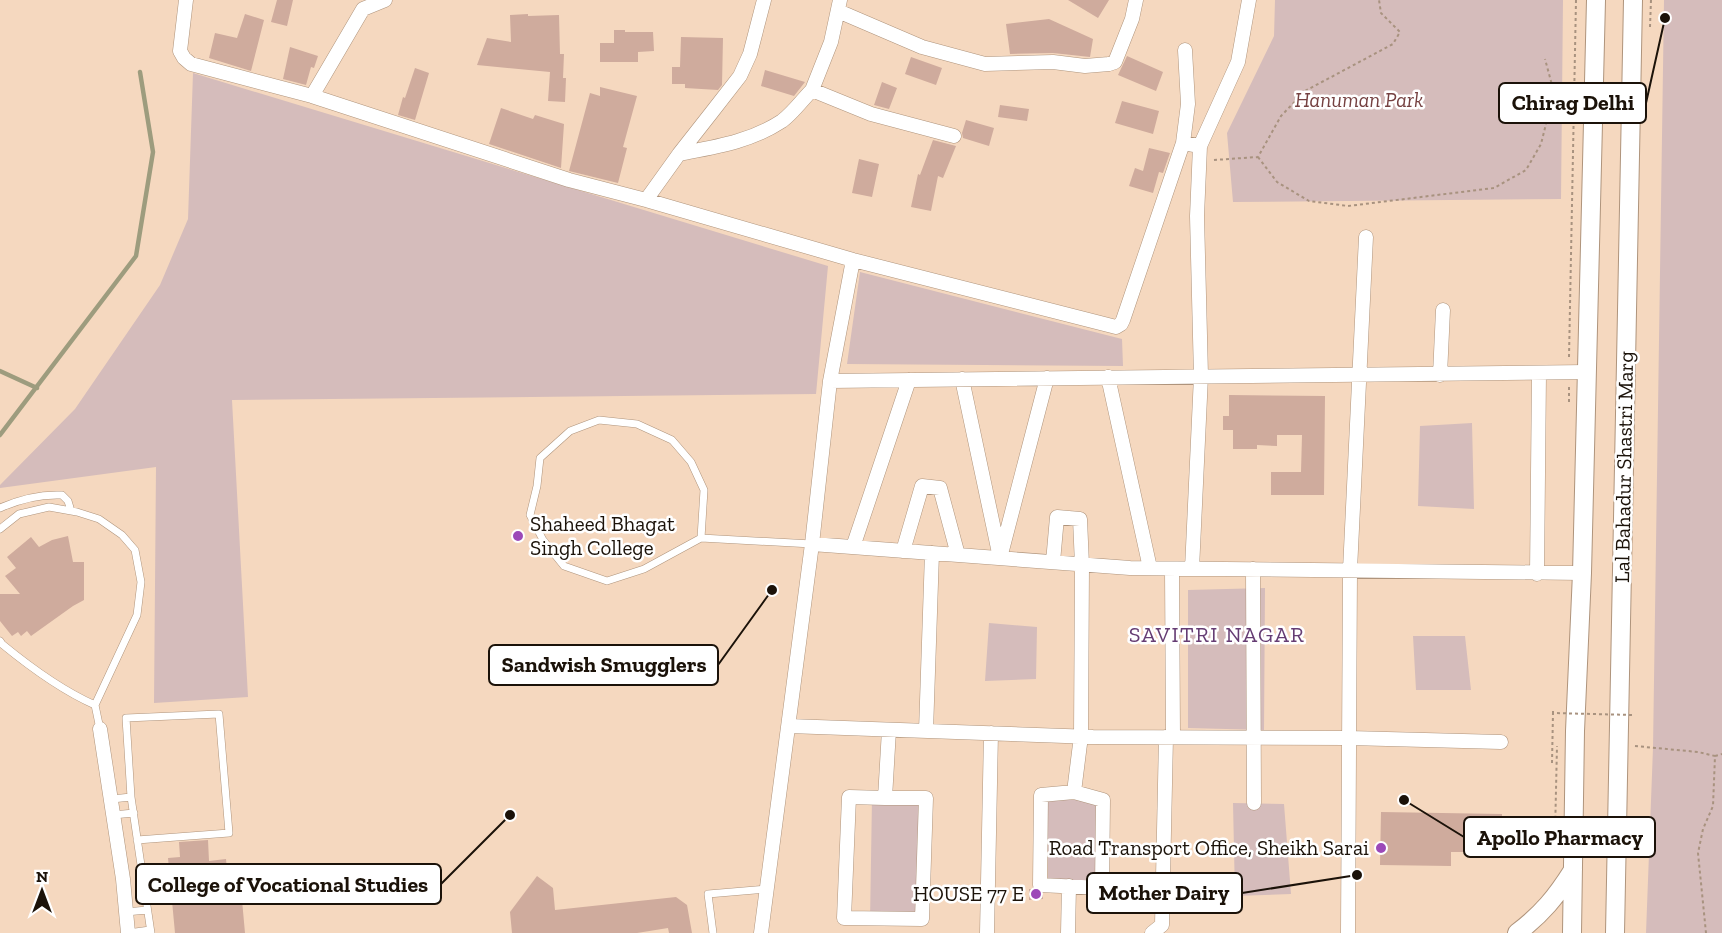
<svg xmlns="http://www.w3.org/2000/svg" width="1722" height="933" font-family="'Zilla Slab',serif">
<style>
.green{fill:#d5bcbb}
.lines{fill:none;stroke-linecap:round;stroke-linejoin:round}
.stream{stroke:#9d9c7e;stroke-width:4.5}
.building{fill:#cfab9d}
.lane-casing{stroke:#af947c;stroke-width:8}
.street-casing{stroke:#af947c;stroke-width:15}
.secondary-casing{stroke:#af947c;stroke-width:20}
.path{stroke:#a8927f;stroke-width:2;stroke-dasharray:3 3;stroke-linecap:butt}
.lane{stroke:#fff;stroke-width:7}
.street{stroke:#fff;stroke-width:14}
.secondary{stroke:#fff;stroke-width:18}
.path-bridge{stroke:#a8927f;stroke-width:2;stroke-dasharray:3 3;stroke-linecap:butt}
.poi-dot{fill:#9c49b8;stroke:#fff;stroke-width:2}
.labels{text-anchor:middle;stroke-width:5;stroke-linejoin:round;paint-order:stroke}
.park-label{font-size:21px;font-style:italic;fill:#754141;stroke:#fff}
.street-label{font-size:21px;fill:#1b1209;stroke:#fff}
.poi-label{font-size:21px;fill:#1b1209;stroke:#fff;text-anchor:end}
.neighbourhood-label{font-size:22px;letter-spacing:1.5px;fill:#653c73;stroke:#fff}
.leader{fill:none;stroke:#1b1209;stroke-width:2}
.callout-dot{fill:#1b1209;stroke:#fff;stroke-width:2}
.callout{fill:#fff;stroke:#1b1209;stroke-width:2}
.callout-label{font-size:22px;text-anchor:middle;font-weight:bold;fill:#1b1209}
</style>
<rect width="100%" height="100%" fill="#f5d8bf"/>
<path class="green" d="M1275,0H1563L1561,199L1233,202L1227,133L1274,36Z
M1664,0H1722V933H1646L1653,748Z
M193,73L828,266L816,394L232,400L248,697L154,703L156,467L0,488V485L75,409L160,285L188,219Z
M860,272L1122,339L1123,366L847,364Z
M1472,423L1474,509L1418,506L1420,426Z
M1265,588L1264,730L1188,728V590Z
M989,623L1037,627L1036,679L985,681Z
M1413,636H1465L1471,690H1416Z
M872,798H926L922,919L870,922Z
M1048,800H1103L1102,888L1048,887Z
M1233,803L1284,804L1291,894L1235,896Z"/>
<g class="lines">
<path class="stream" d="M0,371L37,388
M0,435L136,256L153,152L140,72"/>
</g>
<path class="building" d="M277,0H293L287,26L271,22Z
M1068,0H1109L1098,18Z
M245,14L264,20L251,71L209,58L215,33L237,38Z
M528,14V16L559,15L560,54H564L563,78H566L565,102L548,101L550,72L477,65L487,38L511,42L510,15Z
M1049,19L1093,39L1090,57L1053,53L1010,54L1006,24Z
M614,30H625V32H653L654,51L638,52V62H600V43H614Z
M681,37L723,38L722,85L718,90L685,88V84H672V67H680Z
M290,47L318,56L314,68L311,67L306,85L283,79Z
M1127,56L1163,72L1156,91L1118,75Z
M911,57L942,68L936,85L905,74Z
M415,68L429,73L415,120L398,115L403,97L405,98Z
M765,70L805,82L794,96L761,86Z
M882,82L897,88L889,109L874,105Z
M600,87L637,96L623,147L627,148L618,183L569,171L590,93L600,96Z
M1122,101L1159,111L1153,134L1115,123Z
M1000,105L1029,109L1027,121L998,117Z
M501,108L533,119L535,115L564,124L561,168L489,144Z
M966,120L994,128L989,146L963,138L962,133Z
M933,140L956,146L943,178L938,176L931,211L911,207L918,174L920,175Z
M1149,148L1170,153L1163,173L1159,172L1153,193L1129,186L1135,168L1143,171Z
M859,159L879,164L872,197L852,193Z
M1229,395L1325,396L1324,495H1271V472H1301L1302,435H1277V446L1257,445V449H1233V430H1223V416H1229Z
M68,536L73,562H84V600L73,606L31,636L27,631L21,636L18,632L12,636L0,621V594H20L5,576L16,568L7,557L31,537L39,547L52,540Z
M1381,812L1502,814V852H1451V866L1380,865Z
M208,840L209,861L226,859L229,890L241,889L245,933H175L168,858L180,857L179,842Z
M537,876L553,888L555,910L676,897L687,905L692,933H669L668,928L637,933H512L510,912Z
M1029,889H1032L1036,893L1043,894V899L1029,900Z"/>
<g class="lines">
<g class="lane-casing">
<path id="lane" d="M0,508C20,499 40,494 62,495L68,501L71,511
M0,529L19,514L49,507L77,512L99,519L122,535L135,550L141,582L137,615L95,705L100,729
M701,538L644,569L607,581L564,566L543,540L530,515L537,486L540,458L570,431L599,420L637,424L672,440L691,462L704,490L701,538L812,544
M0,641L2,644C30,667 61,690 95,705
M112,799L131,797
M113,815L134,813
M137,840L229,833L219,714L126,718L131,797L151,933
M126,912L147,910
M128,933L150,930
M713,933L708,894L767,889"/>
</g>
<g class="street-casing">
<path id="street" d="M186,0L180,51L184,58L191,64L312,96L569,180L646,200L853,260L1116,327L1121,324L1123,320L1183,143L1200,146
M838,11L922,47L985,64L1053,62L1085,66L1109,64L1115,62L1132,19L1136,0
M812,90L831,42L840,0
M312,96L363,9L385,0
M1183,143L1188,104L1185,50
M679,154C715,147 750,142 782,121C793,113 802,100 812,90L871,114L954,136
M646,200L679,154L712,112L740,76L750,54L764,0
M1440,375L1443,310
M1108,377L1150,568
M962,379L999,553
M830,381L1587,372
M812,544L1130,568L1582,573
M853,547L909,380
M903,551L922,486L940,488L958,555
M1000,558L1047,378
M1053,562L1057,517L1080,519L1082,565L1081,736L1074,792L1041,795L1040,885L1102,888L1103,800L1074,792
M1172,569L1173,737
M1192,569L1201,376L1197,216L1200,146L1238,62L1249,0
M1253,569L1254,803
M1537,574L1539,373
M789,726L1093,737L1349,738L1501,742
M100,729L123,879L128,933
M926,731L932,553
M885,798H926L922,919L844,918L849,797L885,798L889,730
M761,933L812,544L830,381L853,260
M987,933L991,733
M1068,933L1069,886
M1152,933L1162,925L1166,737
M1348,933L1350,570L1366,237"/>
</g>
<g class="secondary-casing">
<path id="secondary" d="M1517,933C1542,914 1556,897 1573,870
M1572,933L1575,731L1582,573L1596,0
M1615,933L1633,0"/>
</g>
<path class="path" d="M1650,27L1651,0
M1258,157L1277,182L1309,201L1348,206L1494,188L1526,170L1541,144L1548,116L1552,85L1545,59
M1214,160L1258,157L1281,116L1305,91L1393,44L1400,32L1381,13L1379,0
M1569,357L1576,0
M1569,402V387
M1635,746L1698,752L1715,756L1713,806L1703,829L1698,853L1706,933
M1715,756L1722,754
M1552,763L1553,713
M1557,836L1555,834L1557,746"/>
<use href="#lane" class="lane"/>
<use href="#street" class="street"/>
<use href="#secondary" class="secondary"/>
<path class="path-bridge" d="M1553,711V713L1632,715V718"/>
</g>
<g class="poi-dot">
<circle cx="518" cy="536" r="6"/>
<circle cx="1381" cy="848" r="6"/>
<circle cx="1036" cy="894" r="6"/>
</g>
<g class="labels">
<g class="park-label">
<text x="1359" y="107">Hanuman Park</text>
</g>
<g class="street-label">
<text transform="translate(1624 467) rotate(-89)" y="7">Lal Bahadur Shastri Marg</text>
</g>
<g class="poi-label">
<text x="530" y="531" text-anchor="start">Shaheed Bhagat<tspan x="530" dy="24">Singh College</tspan></text>
<text x="1369" y="855">Road Transport Office, Sheikh Sarai</text>
<text x="1024" y="901">HOUSE 77 E</text>
</g>
<g class="neighbourhood-label">
<text x="1217" y="642">SAVITRI NAGAR</text>
</g>
</g>
<path class="leader" d="M1665 18L1646 103M772 590L718 665M1404 800L1464 837M510 815L441 884M1357 875L1242 893"/>
<g class="callout-dot">
<circle cx="1665" cy="18" r="6"/>
<circle cx="772" cy="590" r="6"/>
<circle cx="1404" cy="800" r="6"/>
<circle cx="510" cy="815" r="6"/>
<circle cx="1357" cy="875" r="6"/>
</g>
<g class="callout">
<rect x="1499" y="83" width="147" height="40" rx="6"/>
<rect x="489" y="645" width="229" height="40" rx="6"/>
<rect x="1464" y="817" width="191" height="40" rx="6"/>
<rect x="136" y="864" width="305" height="40" rx="6"/>
<rect x="1087" y="873" width="155" height="40" rx="6"/>
</g>
<g class="callout-label">
<text x="1573" y="110">Chirag Delhi</text>
<text x="604" y="672">Sandwish Smugglers</text>
<text x="1560" y="845">Apollo Pharmacy</text>
<text x="288" y="892">College of Vocational Studies</text>
<text x="1164" y="900">Mother Dairy</text>
</g>
<g transform="translate(42 891)" stroke="#ffffff" stroke-width="4.5" paint-order="stroke">
<path d="M0-4.5L10 22L0 15L-10 22Z" fill="#1b1209"/>
<text y="-9" font-size="16" font-weight="bold" text-anchor="middle" fill="#1b1209">N</text>
</g>
</svg>
